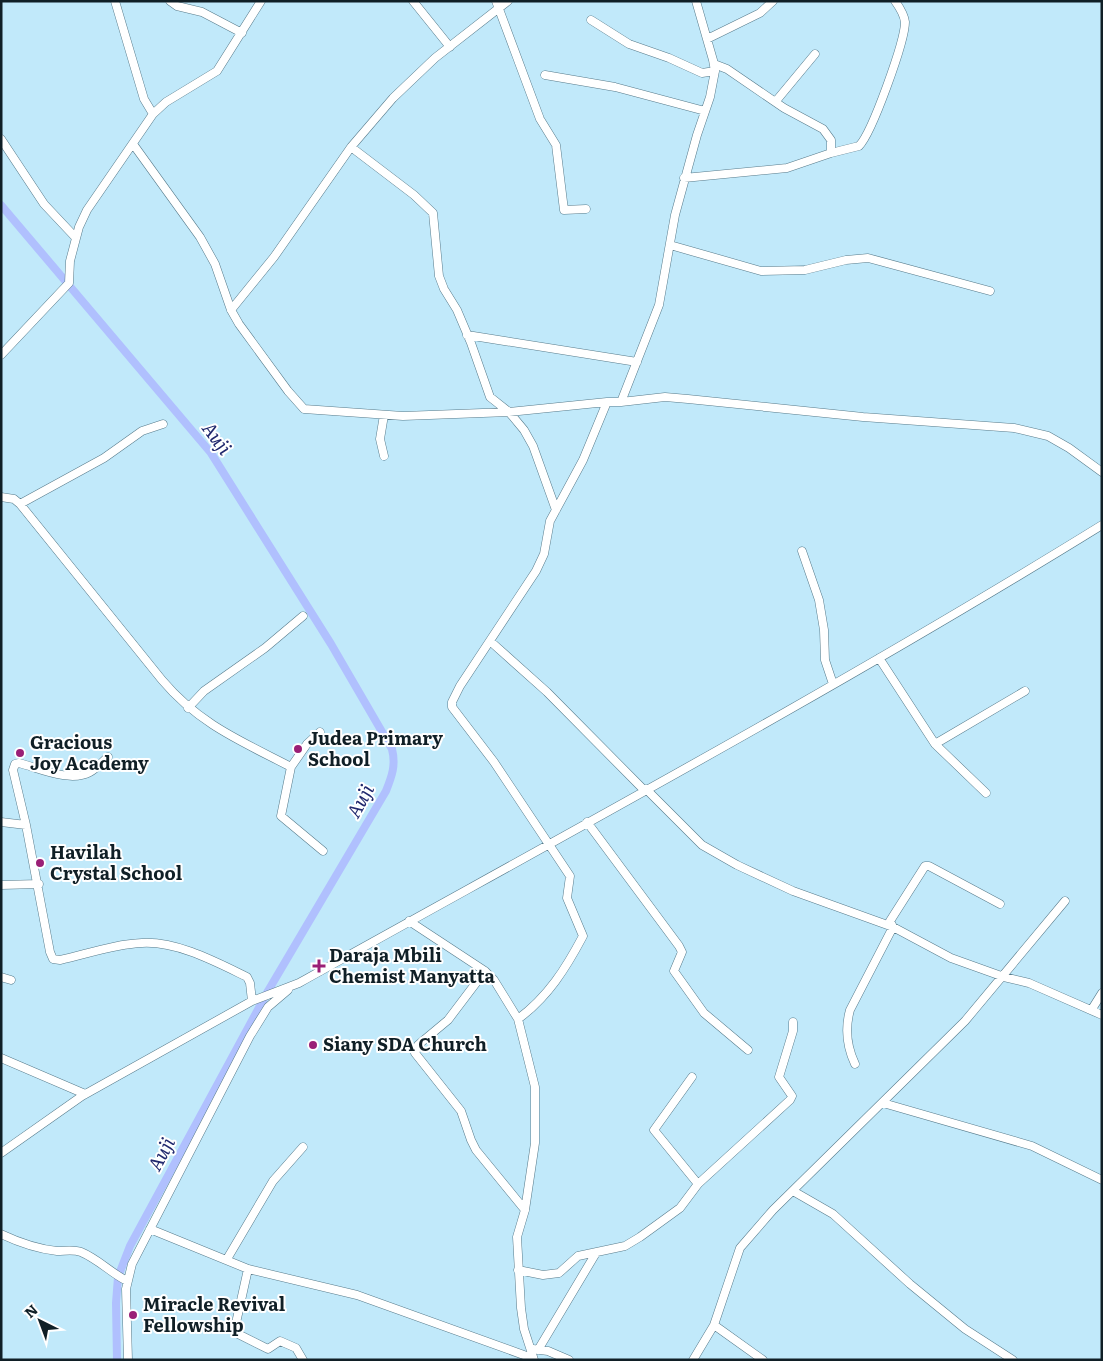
<svg xmlns="http://www.w3.org/2000/svg" width="1103" height="1361" font-family="Literata,serif">
<style>
.lines{fill:none;stroke-linecap:round;stroke-linejoin:round}
.canal{stroke:#b0c0fe;stroke-width:8}
.street-casing{stroke:#577b8b;stroke-width:9}
.street{stroke:#fff;stroke-width:8}
.poi-dot{fill:#9a1f76;stroke:#fff;stroke-width:2}
.labels{text-anchor:middle;stroke-width:4;stroke-linejoin:round;paint-order:stroke}
.poi-label{font-size:18px;font-weight:bold;fill:#101f26;stroke:#fff;text-anchor:start}
.water-label{font-size:19px;font-style:italic;fill:#21296e;stroke:#fff}
</style>
<rect width="100%" height="100%" fill="#c1e9fa"/>
<g class="lines">
<path class="canal" d="M1,205L211,453L331,644L392,749C396,765 392,776 386,791L268,991L130,1246L118,1277L116,1303L117,1360"/>
<g class="street-casing">
<path id="street" d="M115,1L144,99L153,114
M170,1L177,6L202,12L242,33
M413,1L450,47
M496,1L540,119L556,145L564,210L586,209
M591,20L629,44L669,58L702,73L715,71
M707,39L760,13L773,1
M545,75L615,87L705,111
M776,101L815,54
M1,139L44,204L76,238
M133,144L200,237L215,264L231,310L239,324L288,391L304,409L403,416L509,412L607,402
M351,147L414,195L433,213L439,276L444,289L457,310L471,343L490,397L509,412L524,430L533,446L556,510
M831,153L859,146C872,133 905,41 905,22C904,14 900,8 895,1
M684,178L787,168L831,153V140L823,129L784,108L727,69L714,64
M670,245L761,271L805,270L846,260L868,258L990,291
M231,310L274,257L351,147L393,98L435,58L508,1
M467,335L637,362
M1,355L69,283L70,261L79,227L87,210L153,114L166,102L217,71L261,1
M621,402L665,397L688,399L863,417L1014,428L1048,436L1069,448L1102,472
M384,456L380,439L384,415
M1,497L14,499L20,504L162,680C199,724 241,741 291,767L307,744L320,732
M20,504L104,458L142,431L163,424
M802,551L819,600L824,630L825,660L833,684
M490,641L547,692L644,790
M879,658L935,744L986,793
M188,708L204,691L265,648L303,616
M935,744L1025,691
M291,767L281,816L323,851
M646,789L702,845L737,865L793,891L893,927L951,958L1004,977L1029,983L1102,1015
M1,822L26,825L50,952L53,959L60,960C87,954 115,944 142,943C177,941 216,962 247,977L250,983L252,1001
M587,822L679,946L682,952L674,971L704,1013L748,1050
M26,825L13,770L15,764L19,763C39,768 70,783 90,772C96,769 102,762 108,757
M1,885L39,884
M409,921L485,971L494,980L518,1019L535,1087V1143L525,1210L517,1237L521,1308L524,1329L534,1360
M485,971L448,1020L418,1045L415,1053L461,1111L471,1140L476,1150L525,1210
M1,977L11,980
M1092,1009L1102,993
M518,1019C548,997 566,968 583,936L567,898L570,876L494,762L452,707V702L460,686L536,571L544,554L550,521L583,460L607,402H621L659,305L675,215L697,135L710,97L715,71L713,60L696,1
M1,1058L85,1094
M855,1064C847,1047 845,1028 850,1010L893,927L890,921L925,866H929L1000,904
M692,1077L654,1130L698,1184
M883,1103L1032,1146L1102,1180
M1,1153L82,1096L252,1001L299,983C568,833 840,687 1102,525
M793,1191L833,1214L910,1284L965,1329L1013,1360
M150,1229L248,1269L357,1295L532,1358
M1,1234C18,1242 39,1249 57,1251C65,1251 73,1249 81,1252C98,1259 111,1273 127,1281
M227,1259L273,1181L303,1147
M248,1269L234,1332L268,1349L280,1341L296,1348L303,1360
M518,1270L543,1275L559,1273L578,1256L625,1246L640,1237L680,1208L698,1184L790,1100L792,1096L779,1077L793,1031V1022
M714,1325L763,1360
M533,1349L548,1351L569,1360
M538,1350L596,1253
M128,1360L126,1289L132,1264L250,1036L268,1007L288,990
M693,1360L714,1325L740,1248L773,1210L965,1021L1065,901"/>
</g>
<use href="#street" class="street"/>
</g>
<g class="poi-dot">
<circle cx="298" cy="749" r="5"/>
<circle cx="20" cy="753" r="5"/>
<circle cx="40" cy="863" r="5"/>
<path d="M316.5 958.5h5v5h5v5h-5v5h-5v-5h-5v-5h5z"/>
<circle cx="313" cy="1045" r="5"/>
<circle cx="133" cy="1315" r="5"/>
</g>
<g class="labels">
<g class="poi-label">
<text x="308" y="745">Judea Primary<tspan x="308" dy="21">School</tspan></text>
<text x="30" y="749">Gracious<tspan x="30" dy="21">Joy Academy</tspan></text>
<text x="50" y="859">Havilah<tspan x="50" dy="21">Crystal School</tspan></text>
<text x="329" y="962">Daraja Mbili<tspan x="329" dy="21">Chemist Manyatta</tspan></text>
<text x="323" y="1051">Siany SDA Church</text>
<text x="143" y="1311">Miracle Revival<tspan x="143" dy="21">Fellowship</tspan></text>
</g>
<g class="water-label">
<text transform="translate(217 438) rotate(53)" y="7">Auji</text>
<text transform="translate(360 801) rotate(-61)" y="7">Auji</text>
<text transform="translate(161 1154) rotate(-62)" y="7">Auji</text>
</g>
</g>
<rect width="1103" height="1361" fill="none" stroke="#101f26" stroke-width="5"/>
<g transform="translate(40 1321) rotate(318)" stroke="#ffffff" stroke-width="4" paint-order="stroke">
<path d="M0-4L9 19L0 12L-9 19Z" fill="#101f26"/>
<text y="-8" font-size="14" font-weight="bold" text-anchor="middle" fill="#101f26">N</text>
</g>
</svg>
